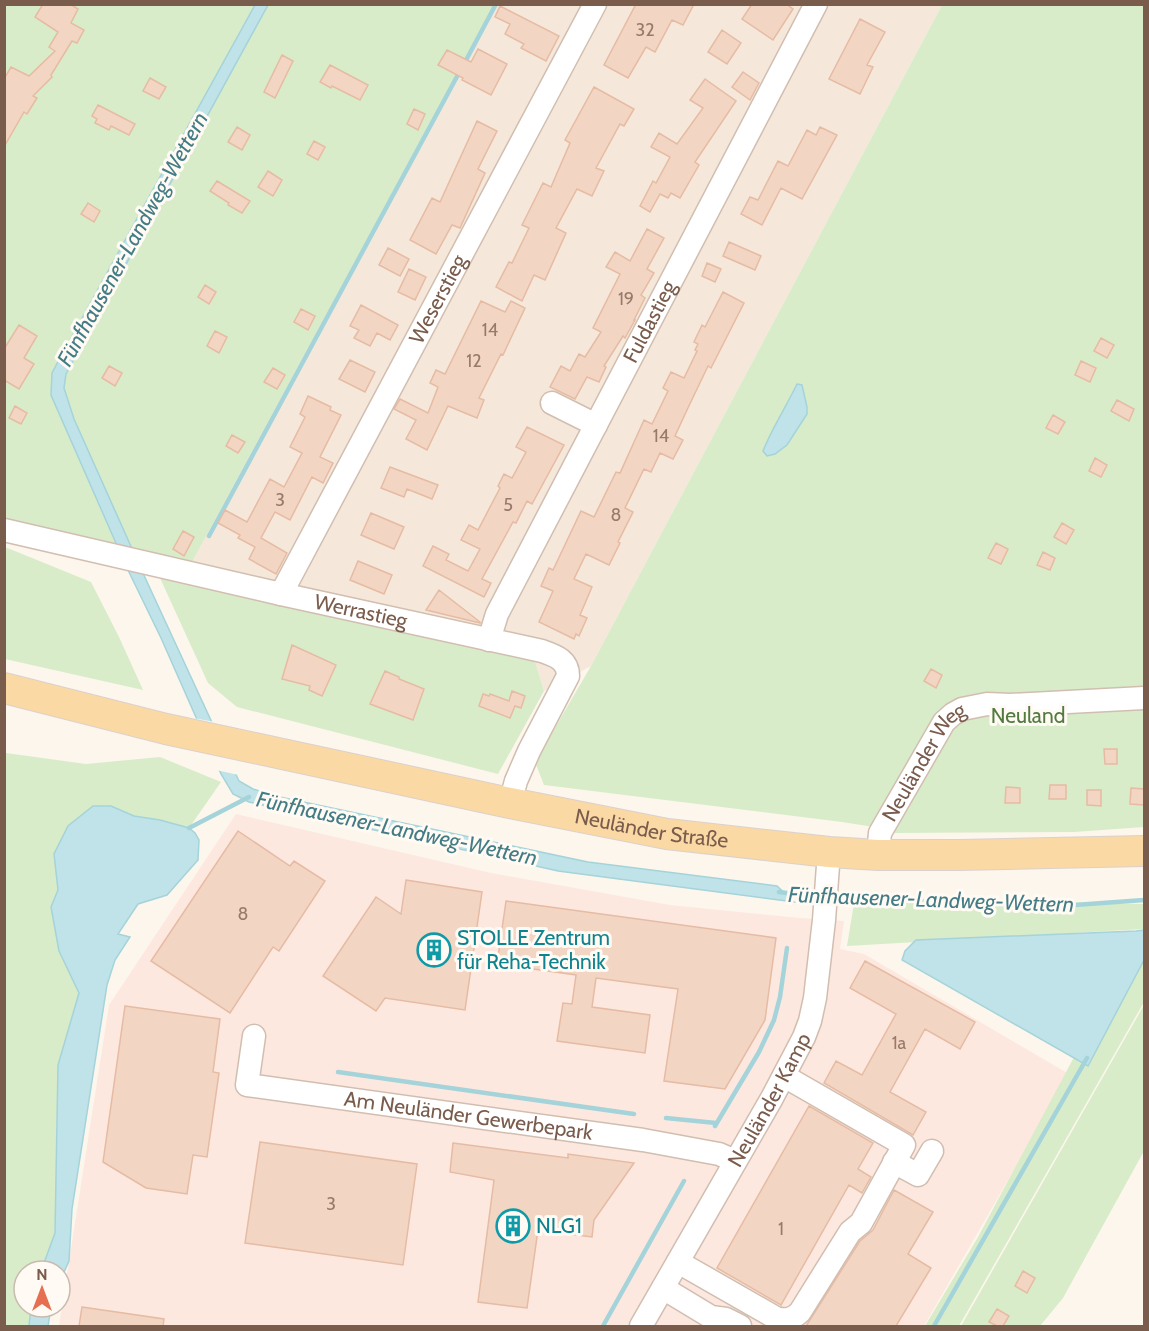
<svg xmlns="http://www.w3.org/2000/svg" width="1149" height="1331" font-family="Cabin,sans-serif">
<style>
.residential{fill:#f5e8da}
.commercial{fill:#fde8e0}
.green{fill:#d8ecc9}
.water{fill:#bfe3e8;stroke:#a5d3da;stroke-width:1.5}
.pier{fill:#fdf6ec}
.lines{fill:none;stroke-linecap:round;stroke-linejoin:round}
.stream{stroke:#a5d3da;stroke-width:4.5}
.building{fill:#f3d5c3;stroke:#e6bba3;stroke-width:1.5}
.minor-casing{stroke:#d1beb0;stroke-width:25}
.major-casing{stroke:#dad1cd;stroke-width:32}
.minor{stroke:#fff;stroke-width:22}
.major{stroke:#fbd9a5;stroke-width:30}
.labels{text-anchor:middle;stroke-width:6;stroke-linejoin:round;paint-order:stroke}
.number-label{font-size:18px;fill:#987a6a}
.street-label{font-size:21px;fill:#7a5c4d;stroke:#fffaf3}
.park-label{font-size:21px;fill:#537a41;stroke:#fffaf3}
.culture-label{font-size:21px;fill:#0d838f;stroke:#fffaf3;text-anchor:start}
.water-label{font-size:22px;font-style:italic;fill:#437c86;stroke:#fffaf3}
</style>
<rect width="100%" height="100%" fill="#fdf6ec"/>
<path class="residential" d="M494,5H942L591,666L544,691L533,655L191,564Z"/>
<path class="commercial" d="M236,814L491,873L670,905L800,918L844,921L840,949L864,954L1069,1074L924,1326H59L109,1005Z"/>
<path class="green" d="M5,5H494L191,564L5,519Z
M942,5H1144V827L1074,832L894,833L874,827L842,822L544,785L535,762L591,666Z
M5,547L91,582L119,637L143,690L5,659Z
M160,578L533,655L544,691L498,774L237,707L208,683Z
M6,753L86,764L160,757L221,782L189,828L160,820L134,816L111,806L54,854L58,890L51,907L59,951L79,993L58,1065L55,1233L41,1271H24V1307H31L29,1326H5V759Z
M855,897L1144,904V929L847,946Z
M1144,957V1002L959,1326H925L978,1237L1073,1059Z
M1144,1005V1151L1063,1298L1040,1326H961Z"/>
<path class="water" d="M255,5H268L66,374L64,388L74,419L142,571L239,781L253,789L275,796L588,862L777,886L794,902L558,871L249,802L233,794L221,774L161,638L126,566L51,395L52,373L60,358Z
M797,384L802,385L807,407V414L787,445L775,454L767,456L763,451C772,428 786,407 797,384Z
M93,806H111L134,816L160,820L189,828L195,833L199,840L198,860L167,895L138,904L118,934L130,937L115,960L107,985L72,1209L69,1261L60,1281V1271H41L55,1233L58,1065L79,993L59,951L51,907L58,890L54,854L68,826Z
M1144,930V960L1088,1066L902,960L905,951L916,940L1136,931Z
M31,1307H51L48,1326H29Z"/>
<path class="pier" d="M193,718L215,722L239,775L216,770Z"/>
<g class="lines">
<path class="stream" d="M464,64L496,4
M209,536L460,71
M189,828L249,797
M779,892L818,897
M833,899L1061,906L1144,900
M338,1072L634,1114
M666,1118L716,1123
M715,1126L759,1052L774,1020L780,997L787,948
M603,1326L684,1181
M934,1326L1087,1058"/>
</g>
<path class="building" d="M43,4H70L78,9L71,23L84,30L77,43L72,41L51,75L52,77L33,96L37,98L27,114L24,112L4,147V79L11,67L29,76L55,51L49,47L58,32L35,17Z
M636,4H694L683,25L672,20L655,52L646,47L628,78L604,65Z
M752,4H786L793,9L773,40L742,19Z
M500,6L559,36L546,61L521,48L524,44L505,34L510,24L495,17Z
M860,19L885,32L867,65L873,67L860,94L829,79Z
M722,30L741,43L727,64L708,52Z
M478,49L507,64L491,95L462,80L463,78L438,65L447,50L471,62Z
M282,55L293,61L275,98L264,92Z
M330,65L368,85L360,100L332,86L331,88L320,82Z
M743,72L759,83L750,100L732,87Z
M150,78L166,87L159,99L143,91Z
M705,79L736,101L695,162L699,165L680,198L671,193L668,198L660,194L650,212L640,206L653,181L656,183L670,157L651,147L659,133L677,144L703,108L690,100Z
M594,87L634,109L624,126L620,124L596,168L604,171L592,196L577,189L556,228L566,233L545,280L534,275L522,301L496,287L509,262L512,263L529,228L522,225L543,183L551,187L570,143L565,140Z
M98,105L135,124L129,135L111,126L109,130L95,123L97,119L92,116Z
M414,109L425,114L418,130L407,124Z
M477,121L497,131L478,169L485,173L460,228L452,225L436,254L410,240L432,198L440,202Z
M237,127L250,135L242,150L228,142Z
M820,127L837,135L802,199L781,188L762,225L741,214L750,197L758,200L778,161L788,166L807,130L816,135Z
M314,141L325,147L318,160L307,154Z
M268,171L282,180L273,196L258,187Z
M217,181L250,201L242,213L228,205L229,203L210,191Z
M88,203L100,211L94,222L81,214Z
M647,229L664,238L647,269L654,273L641,295L645,298L634,320H635L625,338L623,336L604,366L606,367L599,382L587,377L575,399L550,387L561,366L570,371L579,354L585,357L601,332L593,328L620,274L606,267L615,252L630,261Z
M729,242L761,256L755,270L723,256Z
M388,248L409,259L400,276L379,265Z
M707,263L721,269L715,282L702,276Z
M409,269L426,277L415,300L398,292Z
M205,285L216,292L209,304L198,297Z
M723,292L744,303L711,368L708,366L687,410L675,436L683,440L673,459L660,453L651,472L644,469L625,508L633,512L618,542L620,543L609,565L586,554L574,579L592,587L580,615L587,618L579,636L576,634L574,639L539,622L553,591L541,586L549,568L553,570L581,511L594,517L616,472L620,473L644,420L652,424L668,391L663,388L671,372L684,378L697,351L695,350L698,344L694,342L702,325L705,327Z
M481,301L505,312L511,301L525,308L503,355L501,354L479,398L484,400L477,418L448,406L427,450L406,439L416,420L394,409L400,399L428,413L438,387L430,383L436,370L445,374Z
M361,305L398,325L390,340L377,333L370,346L354,338L359,330L350,326Z
M301,309L315,316L308,330L294,322Z
M19,325L37,336L24,358L34,364L19,389L4,380V349Z
M215,331L227,337L219,353L207,346Z
M1101,338L1114,345L1107,358L1094,351Z
M350,360L375,372L365,392L339,379Z
M1081,361L1096,368L1090,382L1075,375Z
M109,366L122,373L115,386L102,378Z
M273,368L285,375L277,389L264,382Z
M308,396L331,407L330,410L341,415L320,457L333,463L323,483L312,477L290,520L275,512L261,538L287,553L276,574L249,559L255,547L238,538L240,535L218,523L225,510L247,522L270,479L284,487L302,453L290,447L305,417L300,414Z
M1117,400L1134,409L1129,421L1111,411Z
M15,406L27,413L21,424L9,418Z
M1053,415L1065,422L1058,434L1046,428Z
M527,427L564,445L532,504L527,501L516,523L513,522L482,579L491,583L484,597L423,566L433,546L449,554L446,560L468,571L480,549L461,540L469,525L478,530L500,488L498,486L504,474L512,478L526,452L516,447Z
M232,435L245,442L238,453L226,446Z
M1095,458L1107,465L1101,477L1089,471Z
M390,467L438,485L432,499L407,489L404,497L381,488Z
M371,513L404,527L394,549L361,535Z
M1062,523L1074,530L1066,544L1054,537Z
M183,531L194,537L184,556L173,549Z
M996,543L1008,549L1001,564L988,558Z
M1043,552L1055,558L1050,570L1037,565Z
M358,561L392,575L384,594L350,580Z
M439,590L480,622V623L426,610Z
M292,645L336,665L322,696L309,690L310,686L282,679Z
M931,669L942,675L936,688L924,681Z
M385,671L399,677V679L424,689L413,720L370,704Z
M512,691L525,696L521,708L515,706L510,718L479,706L483,694L489,696L490,694L509,701Z
M1104,749H1117V764H1105Z
M1050,785H1066V799H1049Z
M1006,787L1020,788V803H1005Z
M1131,788L1144,789V805L1130,804Z
M1087,790H1101V806L1087,805Z
M238,831L290,866L294,861L325,881L279,951L273,947L230,1013L151,961Z
M406,880L482,892L465,1010L385,998L376,1011L323,976L376,897L401,914Z
M506,901L776,938L765,1020L725,1089L664,1081L678,989L596,978L592,1007L650,1015L645,1053L557,1041L563,1003L572,1004L576,975L497,964Z
M865,961L975,1022L960,1049L925,1029L890,1092L926,1112L913,1135L824,1083L836,1061L862,1075L896,1014L850,988Z
M125,1006L220,1019L213,1072L219,1073L207,1157L193,1155L187,1194L146,1188L103,1162Z
M809,1106L873,1143L858,1169L871,1177L862,1193L849,1185L781,1305L717,1268Z
M260,1142L417,1164L403,1265L245,1243Z
M453,1143L568,1158V1154L634,1163L594,1220L592,1237L538,1230L527,1308L478,1302L494,1180L450,1172Z
M894,1190L933,1212L908,1254L931,1268L896,1326H806L860,1241L873,1230Z
M1023,1271L1035,1278L1027,1293L1015,1286Z
M82,1307L164,1319L163,1326H79Z
M997,1309L1009,1316L1003,1326H997L989,1322Z"/>
<g class="lines">
<g class="minor-casing">
<g id="minor">
<path d="M552,403L596,425"/>
<path id="s1" d="M4,530L281,594L542,651C556,656 568,660 568,676L529,751L516,781L510,803"/>
<path id="s2" d="M281,594L595,4"/>
<path id="s3" d="M489,640L497,614L816,4"/>
<path id="s4" d="M878,855L880,833L944,722L953,714L962,709L987,704L1010,705L1144,698"/>
<path id="s5" d="M254,1036L247,1085L643,1140L719,1154L735,1161"/>
<path d="M894,1162L918,1175L932,1151"/>
<path d="M678,1262L776,1318C786,1321 793,1319 800,1312L850,1232L861,1223L904,1145L784,1076"/>
<path d="M663,1288L711,1317L726,1319L740,1326"/>
<path id="s6" d="M641,1326L772,1098L804,1037L810,1021L815,998L824,920L829,852"/>
</g>
</g>
<g class="major-casing">
<g id="major">
<path id="s7" d="M4,688L166,729L510,803L667,834L829,852L878,855H960L1144,851"/>
</g>
</g>
<use href="#minor" class="minor"/>
<use href="#major" class="major"/>
</g>
<defs>
<g id="building-ring" transform="scale(1.725)"><circle r="9.5" fill="#fffaf3" stroke="#0f9aa8" stroke-width="1.5"/><path d="M-4-6H4V6H1V3H-1V6H-4ZM-2.5-4.3h1.7v1.8h-1.7ZM.8-4.3h1.7v1.8H.8ZM-2.5-1h1.7V.8h-1.7ZM.8-1h1.7V.8H.8Z" fill="#0f9aa8"/></g>
</defs>
<g fill-rule="evenodd">
<use href="#building-ring" x="434" y="950"/>
<use href="#building-ring" x="513" y="1226"/>
</g>
<g class="labels">
<g class="number-label">
<text x="645" y="36">32</text>
<text x="626" y="305">19</text>
<text x="490" y="336">14</text>
<text x="474" y="367">12</text>
<text x="661" y="442">14</text>
<text x="280" y="506">3</text>
<text x="508" y="511">5</text>
<text x="616" y="521">8</text>
<text x="243" y="920">8</text>
<text x="899" y="1049">1a</text>
<text x="331" y="1210">3</text>
<text x="781" y="1235">1</text>
</g>
<g class="street-label">
<text dy="7" stroke="none"><textPath href="#s2" startOffset="334">Weserstieg</textPath></text>
<text dy="7" stroke="none"><textPath href="#s3" startOffset="357">Fuldastieg</textPath></text>
<text dy="7" stroke="none"><textPath href="#s1" startOffset="366">Werrastieg</textPath></text>
<text dy="7" stroke="none"><textPath href="#s4" startOffset="106">Neuländer Weg</textPath></text>
<text dy="7" stroke="none"><textPath href="#s7" startOffset="663">Neuländer Straße</textPath></text>
<text dy="7" stroke="none"><textPath href="#s6" startOffset="260">Neuländer Kamp</textPath></text>
<text dy="7" stroke="none"><textPath href="#s5" startOffset="273">Am Neuländer Gewerbepark</textPath></text>
</g>
<g class="park-label">
<text x="1028" y="723">Neuland</text>
</g>
<g class="culture-label">
<text x="457" y="945">STOLLE Zentrum<tspan x="457" dy="24">für Reha-Technik</tspan></text>
<text x="536" y="1233">NLG1</text>
</g>
<g class="water-label">
<text transform="translate(132 239) rotate(-61)" y="8">Fünfhausener-Landweg-Wettern</text>
<text transform="translate(397 828) rotate(12)" y="8">Fünfhausener-Landweg-Wettern</text>
<text transform="translate(931 899) rotate(2)" y="8">Fünfhausener-Landweg-Wettern</text>
</g>
</g>
<rect width="1149" height="1331" fill="none" stroke="#7a5c4d" stroke-width="12"/>
<g transform="translate(42 1289)"><circle r="28" fill="#fffaf3" stroke="#cabbb1" stroke-width="1.5"/>
<path d="M0-4.5L10 22L0 15L-10 22Z" fill="#e76f51"/>
<text y="-9" font-size="16" font-weight="bold" text-anchor="middle" fill="#7a5c4d">N</text>
</g>
</svg>
